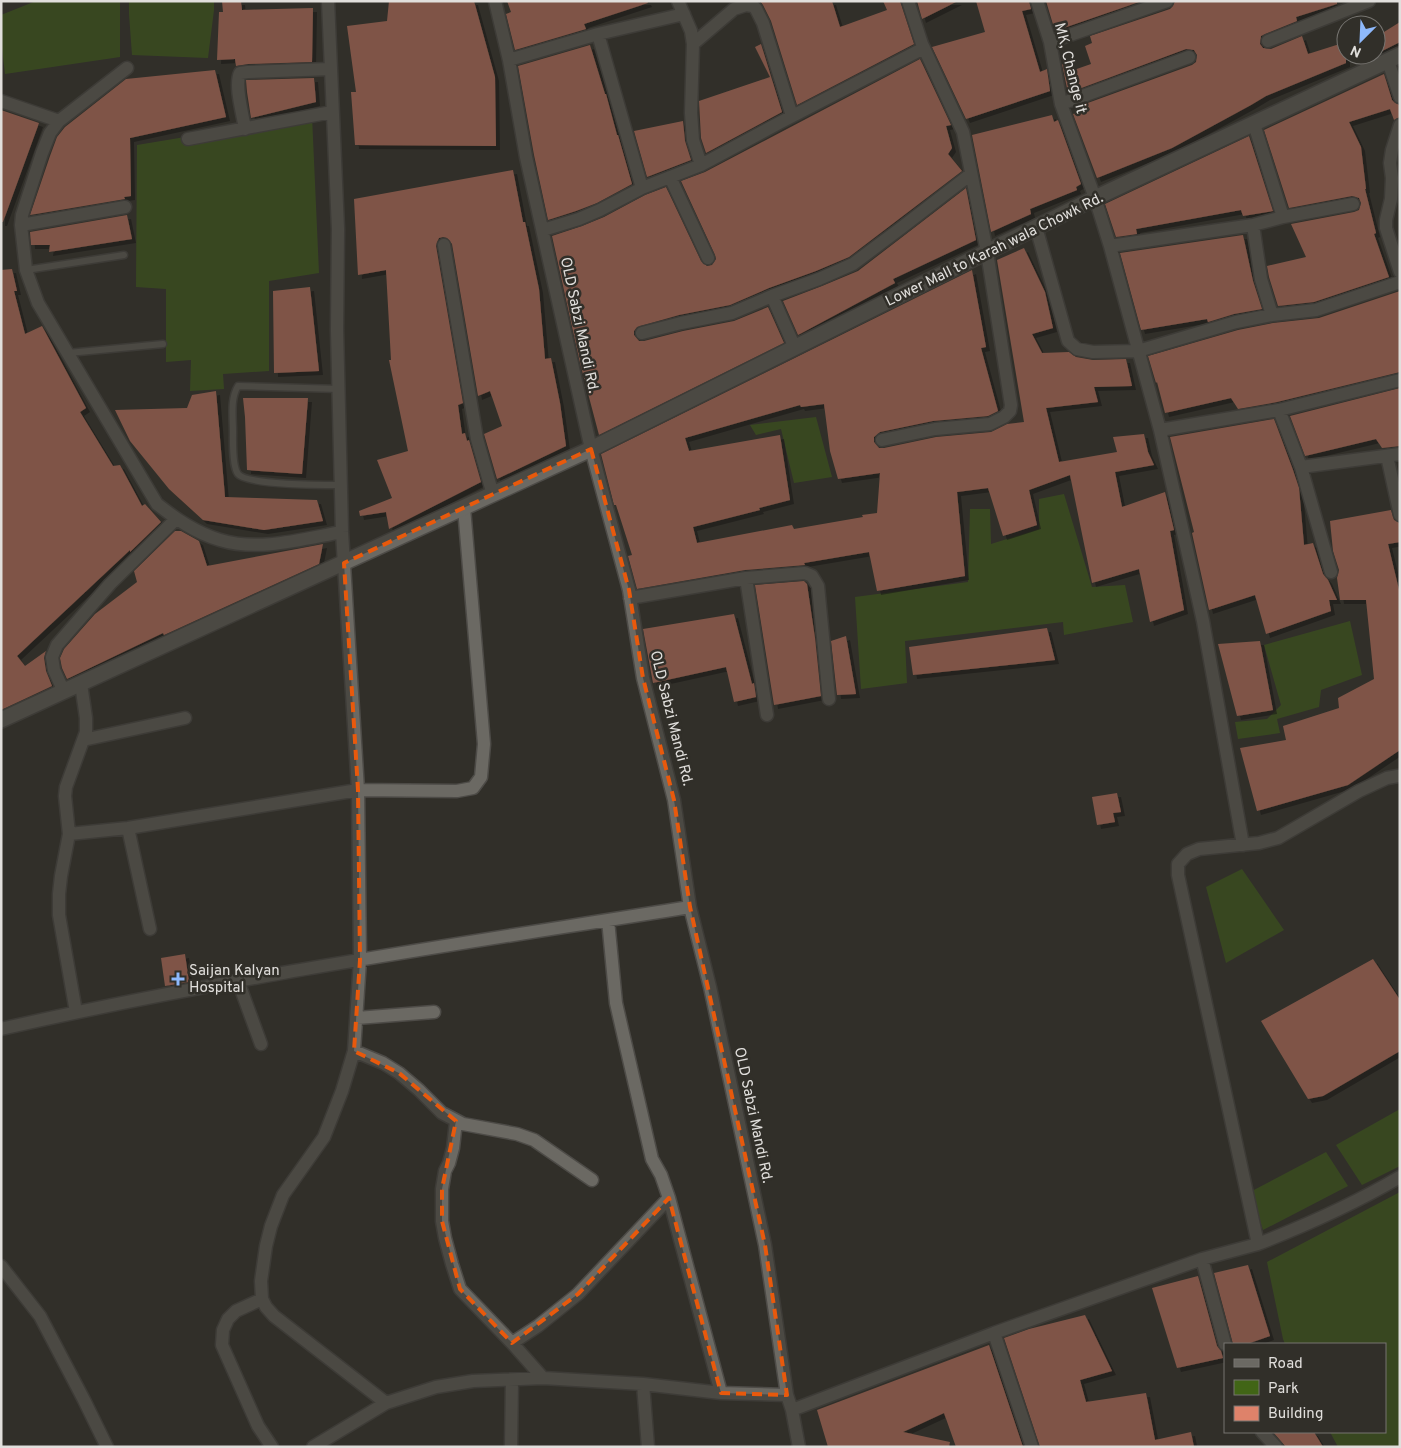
<svg xmlns="http://www.w3.org/2000/svg" width="1401" height="1448" font-family="Overpass,sans-serif">
<style>
.green{fill:#416516}
.building{fill:#de826a;fill-rule:evenodd;filter:url(#shadow)}
.lines{fill:none;stroke-linecap:round;stroke-linejoin:round}
.lane-casing{stroke:#4d4b47;stroke-width:9}
.street-casing{stroke:#4d4b47;stroke-width:15}
.secondary-casing{stroke:#4d4b47;stroke-width:18}
.lane{stroke:#6b6963;stroke-width:6}
.street{stroke:#6b6963;stroke-width:12}
.secondary{stroke:#6b6963;stroke-width:15}
.marked{fill:none;stroke:#e8590c;stroke-width:4;stroke-dasharray:10 6;stroke-linejoin:round}
.poi-dot{fill:#8eb9fc;stroke:#312f29;stroke-width:2}
.labels{text-anchor:middle;stroke-width:5;stroke-linejoin:round;paint-order:stroke}
.street-label{font-size:15px;fill:#e1dfdc;stroke:#312f29}
.poi-label{font-size:15px;fill:#e1dfdc;stroke:#312f29;text-anchor:start}
</style>
<defs>
<filter id="shadow"><feDropShadow dx="4" dy="4" stdDeviation="0" flood-color="#0009"/></filter>
</defs>
<rect width="100%" height="100%" fill="#312f29"/>
<path class="green" d="M36,1H120V57L5,74L1,40V15Z
M129,1H214V10L208,58L132,55L129,14Z
M312,116L319,273L269,281V371L223,374L224,389L190,391L191,360L166,362V289L136,287L137,145Z
M816,417L832,477L794,483L781,429L756,435L750,425Z
M1064,494L1092,587L1125,585L1133,622L1064,635L1063,622L905,641L907,683L861,689L855,597L968,582L970,509H990L991,544L1039,529V499Z
M1350,621L1362,675L1321,690L1319,707L1277,719L1280,733L1238,739L1235,722L1267,719L1281,705L1264,645Z
M1242,869L1284,930L1226,963L1206,887Z
M1400,1109V1166L1362,1185L1336,1145Z
M1326,1152L1348,1186L1263,1230L1250,1192Z
M1400,1192V1447H1338L1330,1432H1385V1344H1285L1283,1339L1267,1262Z"/>
<path class="building" d="M222,1H241L242,10L313,8L312,62L248,64L236,66L235,59L217,60L219,12H223Z
M389,1H474L495,77L496,146L355,145L351,92H356L347,26L387,21Z
M507,1H647L648,3L584,24L586,29L515,50L506,14L511,12Z
M760,1H832L840,27L887,10L883,1H900L914,44L797,105L771,21L763,5Z
M917,1H958L922,19Z
M976,1H1029L1031,9L1022,11L1040,72L1047,69L1050,91L966,119L932,47L985,32Z
M1046,1H1142L1055,31Z
M1175,1H1337V4L1296,17L1297,21L1265,34L1261,36L1260,44L1263,48L1271,49L1302,36L1308,54L1346,42V63L1266,96L1251,105L1172,148L1097,178L1073,114L1076,113L1074,108L1192,65L1196,62L1197,55L1194,50L1186,49L1068,93L1062,64L1067,63L1071,71L1091,64L1085,46L1092,43L1090,36L1170,9L1173,6Z
M1400,22V42L1376,54V37Z
M761,44L782,112L706,153L701,138L699,101L770,77L755,47Z
M590,45L605,94H606L617,135H618L632,184L597,203L576,211L548,220L534,155L518,66Z
M920,59L951,125L946,126L952,148L948,154L962,171L849,257L816,271L769,288L730,305L679,315L637,327L634,331V335L639,341H644L683,331L734,321L768,307L784,343L599,435L580,363L552,236L582,226L604,217L645,195L666,187L701,261L707,266L712,265L716,259L715,255L681,181L705,172Z
M215,70L226,117L130,138L131,196L124,197L125,199L30,215L50,156L57,137L65,127L126,79Z
M1384,74L1392,100L1395,103L1400,105V117L1394,120L1390,109L1349,122L1361,147L1366,189H1365L1376,233L1374,234L1389,277L1314,302L1278,306L1269,277L1267,266L1306,257L1291,224L1354,212L1359,210L1361,203L1359,198L1352,196L1289,208L1264,130Z
M314,78L316,102L251,118L247,92L246,80Z
M1,110L39,123L3,222H1Z
M1052,115L1054,122L1058,120L1081,184L1076,187L1077,190L1030,209L1031,214L991,232L972,135Z
M683,121L685,141L691,160L647,177L634,131Z
M1249,136L1273,211L1243,216L1241,210L1136,229L1137,234L1116,237L1105,204Z
M513,170L523,222H525L539,289L545,359L551,358L560,403L566,446L497,479L484,434L502,426L490,391L478,396L452,244L447,238L443,237L439,238L437,242L436,246L463,403L458,405L462,434L465,433L467,441L469,440L481,482L389,529L386,512L360,516L359,511L392,498L377,460L408,451L389,360H391L386,270L358,275L354,199Z
M966,188L976,240L893,279L895,283L798,335L783,301L822,286L858,271Z
M127,215L132,239L49,252L50,245H31L30,232Z
M1243,235L1253,281L1262,309L1234,314L1208,322L1207,319L1141,330L1120,253Z
M1024,248L1045,292L1053,328L1032,334L1042,353L1069,352L1076,357L1093,360L1126,359L1132,386L1094,387L1098,402L1046,408L1059,462L1117,452L1113,437L1144,434L1148,452L1154,465L1115,472L1122,507L1165,492L1174,530L1170,531L1184,610L1150,622L1139,569L1092,583L1070,475L1029,490L1037,525L1003,536L988,488L957,492L965,576L877,591L869,552L804,563L805,565L745,570L637,589L628,556L632,555L616,505H614L601,454L972,270L986,347L981,348L998,411L988,416L933,421L880,432L874,437V442L879,448H884L936,437L991,432L1007,424L1024,422L997,260ZM824,404L830,451L838,479L880,473L877,513L862,515L863,517L794,529L792,525L697,543L693,527L760,510L759,508L790,500L780,435L689,451L685,438L800,405L801,407Z
M12,269L17,291H14L25,334L42,326L86,408L80,412L113,466L120,465L142,506L145,504L161,522L130,552V550L17,656L25,666L46,651L44,658L46,671L52,686L1,710V270Z
M310,287L319,371L274,373L273,291Z
M1400,291V372L1277,402L1238,409L1231,398L1165,413L1157,382L1156,383L1148,356L1238,330L1273,323L1319,318Z
M1400,388V446L1382,448L1376,439L1305,456L1290,416Z
M216,391L225,497L317,500L323,521L264,530L203,520L169,489L130,441L115,410L187,408L192,395Z
M243,398H308L302,474L247,470L245,417Z
M1274,419L1293,470L1299,488L1304,545L1313,543L1323,574L1328,580L1337,600H1329L1331,611L1266,634L1255,595L1209,610L1192,533L1194,532L1170,437Z
M1391,510L1394,520L1400,523V542L1388,544L1400,594V750L1348,785L1257,811L1240,748L1286,740L1283,726L1339,708L1338,698L1374,679L1366,600H1340L1337,578L1339,570L1333,551L1330,521Z
M175,531H181L199,541L207,566L323,544L319,564L164,635L163,633L67,679L62,668L60,658L64,649L95,614L137,582L134,571Z
M804,581L807,584L815,638L821,696L774,705L755,585Z
M734,614L752,684L754,683L756,697L734,702L726,667L653,683L643,629Z
M1047,628L1055,660L913,675L909,647Z
M846,636L856,694L837,695L831,641Z
M1260,641L1273,710L1237,716L1218,644Z
M1117,793L1121,812L1113,813L1115,822L1097,825L1092,797Z
M185,954L189,982L165,986L161,958Z
M1373,959L1400,1000V1051L1323,1096L1308,1099L1261,1021Z
M1248,1265L1270,1336L1247,1344H1233L1214,1273Z
M1198,1276L1217,1346L1221,1351L1223,1358L1177,1368L1152,1288Z
M1085,1315L1112,1371L1080,1380L1086,1402L1146,1393L1155,1440L1191,1432L1194,1447H1040L1004,1338L1029,1329Z
M989,1345L1023,1447H956L944,1413L903,1432L950,1442L949,1447H828L817,1410Z
M1273,1432H1314L1323,1447H1286Z"/>
<g class="lines">
<g class="lane-casing">
<path id="lane" d="M26,270L124,255
M68,353L163,344
M339,389L238,386C230,399 233,417 233,432C233,442 232,466 238,474C246,485 324,485 341,485"/>
</g>
<g class="street-casing">
<path id="street" d="M328,1L338,229L337,330L342,532L358,790L360,960L354,1051L342,1091L324,1137L283,1195L271,1226L266,1246L261,1281L262,1299L266,1307L274,1316L386,1403
M495,1L509,60L526,157L591,449L629,590L643,678L674,800L690,907L710,987L765,1245L787,1395L792,1410L799,1447
M678,1L691,31L693,44L691,113L693,140L701,165
M1037,1L1050,42L1061,104L1095,198L1110,246L1160,430L1203,621L1243,845
M598,34L684,14
M1268,41L1369,1
M1050,42L1167,1
M693,44L734,9L746,5L753,6L756,9L763,23L792,116
M509,60L598,34L642,188L701,165L779,123L924,48
M1388,61L1400,97
M127,68L59,121L50,133L42,153L22,215L21,225L26,270L38,303L157,504C176,519 196,533 220,540C259,552 303,539 342,532
M1,101L59,121
M1061,104L1189,57
M1254,124L1283,217L1353,204
M1400,125L1392,150L1390,163L1392,178L1391,199L1386,220V228L1400,272
M245,129C243,115 234,85 240,73L248,72L330,69
M188,139L332,112
M670,177L708,258
M21,225L125,207
M1253,225L1261,279L1272,315
M1036,227L1068,341L1077,349L1093,352L1138,351L1236,322L1272,315L1316,310L1400,282
M543,230L579,219L600,210L642,188
M444,245L477,439L493,495
M1110,246L1253,225L1283,217
M772,296L795,348
M642,333L681,323L732,313L772,296L819,279L853,264L901,228L971,174
M1279,410L1301,467L1331,572
M1160,430L1279,410L1400,380
M882,440L935,429L990,424L1004,417L1010,411L1011,405L987,252L963,132L922,44L908,1
M1387,456L1400,515
M1301,467L1400,454
M746,578L767,715
M630,598L746,578L805,573L812,576L818,586L829,699
M64,692L54,670L52,657L57,645L110,584L176,519
M83,740L185,718
M128,828L150,929
M69,834L65,796L66,787L86,732V718L81,684
M608,920L616,1003L652,1159L661,1175L669,1198L721,1393
M238,981L261,1044
M76,1012L59,915V894L61,876L69,834L128,828L358,790L457,791L473,788L481,777L484,744L464,508
M357,1018L434,1012
M1,1029C228,977 460,944 690,907
M354,1051L383,1063L399,1073L419,1090L442,1113L463,1124L517,1134L534,1140L592,1180
M456,1121L453,1148L449,1163L445,1171L442,1189V1221L445,1238L452,1264L460,1289L512,1343L543,1378
M1258,1244C1307,1225 1354,1204 1400,1177
M1202,1259L1225,1344
M1,1266L40,1316L84,1400L107,1447
M262,1299L236,1311L228,1319L223,1330L222,1345L258,1426L272,1447
M994,1333L1032,1447
M512,1343L538,1326L578,1294L669,1198
M643,1384L648,1447
M792,1410L994,1333L1202,1259L1258,1244L1178,875V864L1187,854L1199,849L1259,843L1278,838L1359,791L1387,778L1398,776
M1262,1432L1276,1447
M313,1447L386,1403L436,1387L473,1381L543,1378L643,1384L721,1393L787,1395
M511,1447L512,1380"/>
</g>
<g class="secondary-casing">
<path id="secondary" d="M1,720L591,449L1095,198L1400,55"/>
</g>
<use href="#lane" class="lane"/>
<use href="#street" class="street"/>
<use href="#secondary" class="secondary"/>
</g>
<path d="M0 0H1401V1448H0ZM591,449L629,590L643,678L674,800L690,907L765,1245L787,1395L721,1393L669,1198L578,1294L512,1343L460,1289L442,1221V1189L456,1121L399,1073L354,1051L360,960L358,790L344,563Z" fill="#312f29" fill-opacity=".55" fill-rule="evenodd"/>
<path class="marked" d="M591,449L629,590L643,678L674,800L690,907L765,1245L787,1395L721,1393L669,1198L578,1294L512,1343L460,1289L442,1221V1189L456,1121L399,1073L354,1051L360,960L358,790L344,563Z"/>
<path class="poi-dot" d="M175.5 971.5h5v5h5v5h-5v5h-5v-5h-5v-5h5z"/>
<g class="labels">
<g class="street-label">
<text transform="translate(1071 68) rotate(76)" y="5">MK, Change it</text>
<text transform="translate(994 249) rotate(-26)" y="5">Lower Mall to Karah wala Chowk Rd.</text>
<text transform="translate(580 325) rotate(78)" y="5">OLD Sabzi Mandi Rd.</text>
<text transform="translate(672 718) rotate(76)" y="5">OLD Sabzi Mandi Rd.</text>
<text transform="translate(754 1115) rotate(78)" y="5">OLD Sabzi Mandi Rd.</text>
</g>
<g class="poi-label">
<text x="189" y="975">Saijan Kalyan<tspan x="189" dy="17">Hospital</tspan></text>
</g>
</g>
<rect width="1401" height="1448" fill="none" stroke="#e1dfdc" stroke-width="5"/>
<rect x="1224" y="1343" width="162" height="90" fill="#312f29" stroke="#777571"/>
<rect x="1234" y="1359" width="25" height="8" fill="#6b6963" stroke="#777571"/>
<text x="1268" y="1368" font-size="15" fill="#e1dfdc">Road</text>
<rect x="1234" y="1380" width="25" height="15" fill="#416516" stroke="#777571"/>
<text x="1268" y="1393" font-size="15" fill="#e1dfdc">Park</text>
<rect x="1234" y="1406" width="25" height="15" fill="#de826a" stroke="#777571"/>
<text x="1268" y="1418" font-size="15" fill="#e1dfdc">Building</text>
<g transform="translate(1361 40) rotate(204)"><circle r="24" fill="#312f29" stroke="#777571"/>
<path d="M0-4L9 19L0 12L-9 19Z" fill="#8eb9fc"/>
<text y="-8" font-size="14" font-weight="bold" text-anchor="middle" fill="#e1dfdc">N</text>
</g>
</svg>
